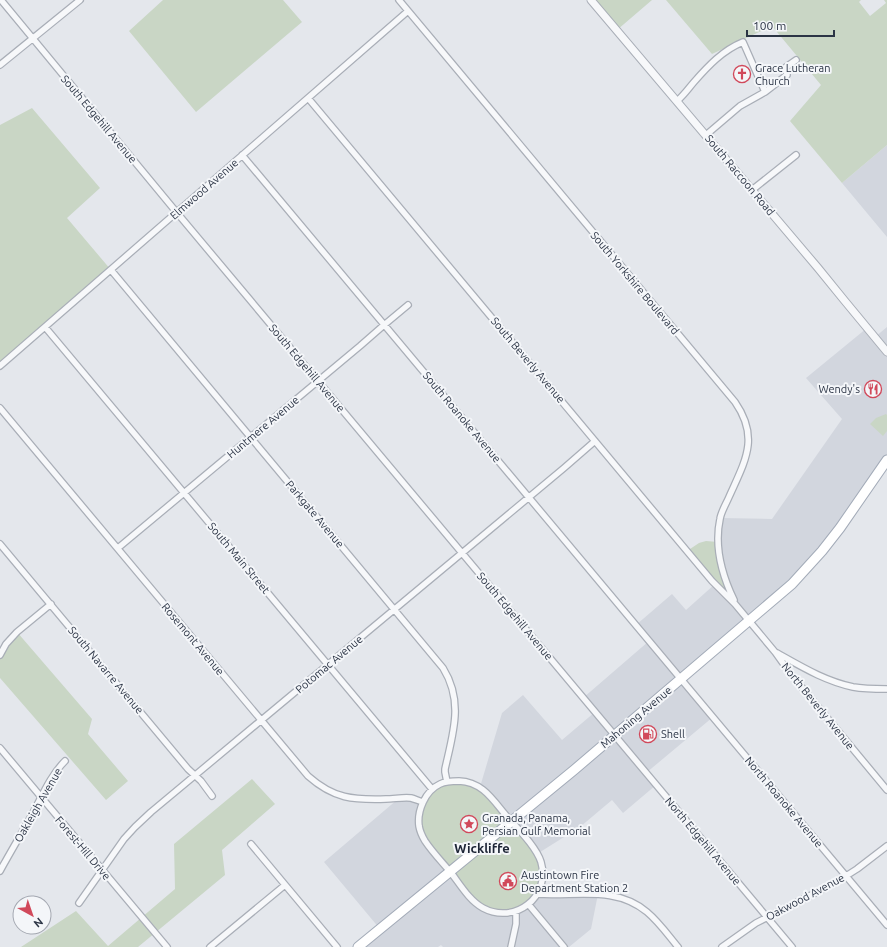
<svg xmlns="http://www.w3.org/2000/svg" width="887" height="947" font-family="Ubuntu,sans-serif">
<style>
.built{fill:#d2d6de}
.green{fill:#c9d6c5}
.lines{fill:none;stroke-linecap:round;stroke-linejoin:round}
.minor-casing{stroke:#a9aeb7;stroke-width:8}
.tertiary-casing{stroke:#a9aeb7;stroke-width:9}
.primary-casing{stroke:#a3abb8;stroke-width:11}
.minor{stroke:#f7f8fa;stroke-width:5.5}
.tertiary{stroke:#f7f8fa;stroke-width:7}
.primary{stroke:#fff;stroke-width:9}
.labels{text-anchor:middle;stroke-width:4;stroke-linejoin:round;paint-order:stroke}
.poi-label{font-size:11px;fill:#2b3445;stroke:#f4f6f9;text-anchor:start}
.street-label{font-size:11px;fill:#2b3445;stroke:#f4f6f9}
.quarter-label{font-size:13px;font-weight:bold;fill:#1d2536;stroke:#f4f6f9}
</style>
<rect width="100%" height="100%" fill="#e4e7ec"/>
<path class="built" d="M887,145V237L842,183Z
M887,327V460L822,551L681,679L713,717L646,773L656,785L623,813L612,800L580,827L537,854L480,787L502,713L523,695L562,740L595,712L583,698L649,641L636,625L672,594L686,610L715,584L721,566L720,518L772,519L842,419L806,378L867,328L875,337Z
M398,799L423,802L537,894H598L591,929L569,947H443L441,945L438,947H358L380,929L324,862Z"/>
<path class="green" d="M163,0H283L302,22L196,112L129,31Z
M594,0H652L617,30Z
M666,0H861L859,2L870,16L886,3L884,0H887V145L842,183L790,121L821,85L772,26L712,54Z
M32,108L100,188L67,218L111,270L0,366V125Z
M886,414L887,415V431L883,436L870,424L876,418Z
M706,541L718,542V547L735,604L687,551L699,543Z
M17,632L92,719L88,734L128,781L106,800L0,678V655Z
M252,779L275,804L222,850L225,875L138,947H21L76,911L108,946L175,889L174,844Z
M459,781L480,787L535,851L542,875L532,902L506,913L479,905L429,847L419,821L429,792L437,786Z"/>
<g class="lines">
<g class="minor-casing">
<path id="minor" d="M1,0L173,208L792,947
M399,0L735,402C760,438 745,461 729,497C726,504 721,512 720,519C714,547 722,575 734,600
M0,65L80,0
M765,92L787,75L786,67L796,60
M308,98L712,581L735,604L775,652L790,673L887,790
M677,101C684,95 688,89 694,82C708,66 723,50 743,42L765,92L740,106L706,135
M242,155L887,925
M752,190L796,155
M111,270L443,668C464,702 453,733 445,769V772L447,782
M45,327L432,789
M0,366L408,11
M0,408L308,776C334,799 353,800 386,799C394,799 403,797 411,798C415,799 419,801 423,802
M0,544L188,769L201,781L212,796
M118,548L360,346L384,325L408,305
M777,653C802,667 825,681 853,687C864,689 876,689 887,689
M0,655L6,644L17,632L51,604
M0,748L167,947
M459,781C481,782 491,797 504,813C515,826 536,846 541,862C551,897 515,925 483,908C470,901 461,886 452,874C443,863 433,853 425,841C422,836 420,832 419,826C417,811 425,791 440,784C446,781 452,781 459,781Z
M251,844L337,947
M0,871C11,851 23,831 34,811C43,794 51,775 65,761
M537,894C575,897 615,885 647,912C659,922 668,935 678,947
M79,903L124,839L135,827L151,812L564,468L595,441
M529,905L564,947
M210,947L285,885
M511,947L516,924V911
M722,947L756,923L829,886L846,876L857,869L887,846"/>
</g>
<g class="tertiary-casing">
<path id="tertiary" d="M591,0L818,268L844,300L887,352"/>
</g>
<g class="primary-casing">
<path id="primary" d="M358,947L574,770L792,584L822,551L840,528L887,460"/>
</g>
<use href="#minor" class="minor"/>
<use href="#tertiary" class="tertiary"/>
<use href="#primary" class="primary"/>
</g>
<defs>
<g id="church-ring" transform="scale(0.9)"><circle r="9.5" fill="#f4f6f9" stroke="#d1495b" stroke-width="1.5"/><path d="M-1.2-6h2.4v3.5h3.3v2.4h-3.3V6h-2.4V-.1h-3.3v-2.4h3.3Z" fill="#d1495b"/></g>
<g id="restaurant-ring" transform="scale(0.9)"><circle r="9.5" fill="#f4f6f9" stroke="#d1495b" stroke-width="1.5"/><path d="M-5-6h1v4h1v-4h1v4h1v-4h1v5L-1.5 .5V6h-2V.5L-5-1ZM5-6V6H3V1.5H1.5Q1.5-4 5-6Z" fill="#d1495b"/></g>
<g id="fuel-ring" transform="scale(0.9)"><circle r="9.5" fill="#f4f6f9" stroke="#d1495b" stroke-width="1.5"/><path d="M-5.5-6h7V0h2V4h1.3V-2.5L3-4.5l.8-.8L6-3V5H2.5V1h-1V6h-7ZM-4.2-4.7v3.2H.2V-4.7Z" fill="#d1495b"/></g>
<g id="sight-ring" transform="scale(0.9)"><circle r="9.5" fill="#f4f6f9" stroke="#d1495b" stroke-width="1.5"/><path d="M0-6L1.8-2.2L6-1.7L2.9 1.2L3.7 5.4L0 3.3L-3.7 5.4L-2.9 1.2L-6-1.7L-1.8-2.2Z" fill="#d1495b"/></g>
<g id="civic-ring" transform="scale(0.9)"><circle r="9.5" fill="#f4f6f9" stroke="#d1495b" stroke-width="1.5"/><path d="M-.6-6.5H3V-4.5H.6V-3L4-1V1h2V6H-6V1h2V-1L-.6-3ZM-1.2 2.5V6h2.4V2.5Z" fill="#d1495b"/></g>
</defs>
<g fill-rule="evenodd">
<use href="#church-ring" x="742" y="74"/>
<use href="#restaurant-ring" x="873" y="389"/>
<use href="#fuel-ring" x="648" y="734"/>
<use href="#sight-ring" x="469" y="824"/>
<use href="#civic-ring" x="508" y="881"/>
</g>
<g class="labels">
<g class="poi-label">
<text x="755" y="72">Grace Lutheran<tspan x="755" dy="13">Church</tspan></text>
<text x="860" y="393" text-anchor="end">Wendy's</text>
<text x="661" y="738">Shell</text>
<text x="482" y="822">Granada, Panama,<tspan x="482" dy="13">Persian Gulf Memorial</tspan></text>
<text x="521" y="879">Austintown Fire<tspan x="521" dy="13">Department Station 2</tspan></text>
</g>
<g class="street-label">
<text transform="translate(99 119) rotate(50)" y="4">South Edgehill Avenue</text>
<text transform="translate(740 175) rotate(50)" y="4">South Raccoon Road</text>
<text transform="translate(204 189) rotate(-41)" y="4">Elmwood Avenue</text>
<text transform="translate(635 283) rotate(50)" y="4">South Yorkshire Boulevard</text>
<text transform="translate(528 360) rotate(50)" y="4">South Beverly Avenue</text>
<text transform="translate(307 368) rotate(50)" y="4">South Edgehill Avenue</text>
<text transform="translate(462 417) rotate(50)" y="4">South Roanoke Avenue</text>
<text transform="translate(263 427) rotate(-40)" y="4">Huntmere Avenue</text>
<text transform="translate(315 514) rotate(50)" y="4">Parkgate Avenue</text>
<text transform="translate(239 558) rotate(50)" y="4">South Main Street</text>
<text transform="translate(515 616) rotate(50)" y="4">South Edgehill Avenue</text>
<text transform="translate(193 639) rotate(50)" y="4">Rosemont Avenue</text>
<text transform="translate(329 664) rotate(-40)" y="4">Potomac Avenue</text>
<text transform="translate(106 670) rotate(50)" y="4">South Navarre Avenue</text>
<text transform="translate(818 706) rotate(51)" y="4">North Beverly Avenue</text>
<text transform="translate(636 717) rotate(-40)" y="4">Mahoning Avenue</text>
<text transform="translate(784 802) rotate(50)" y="4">North Roanoke Avenue</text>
<text transform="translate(38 805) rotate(-60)" y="4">Oakleigh Avenue</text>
<text transform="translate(703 841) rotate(50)" y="4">North Edgehill Avenue</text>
<text transform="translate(83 848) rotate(50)" y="4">Forest-Hill Drive</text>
<text transform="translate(805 897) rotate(-28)" y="4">Oakwood Avenue</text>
</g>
<g class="quarter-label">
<text x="482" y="853">Wickliffe</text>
</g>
</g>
<g transform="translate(32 915) rotate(140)"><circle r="19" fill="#f4f6f9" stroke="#a4a8b1"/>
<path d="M0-3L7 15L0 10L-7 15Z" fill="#d1495b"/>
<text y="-6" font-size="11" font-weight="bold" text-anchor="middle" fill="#2b3445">N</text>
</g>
<path d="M747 30v6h87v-6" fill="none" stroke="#2b3445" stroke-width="2"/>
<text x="753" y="30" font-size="12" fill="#2b3445" stroke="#f4f6f9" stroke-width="3" paint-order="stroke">100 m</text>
</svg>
